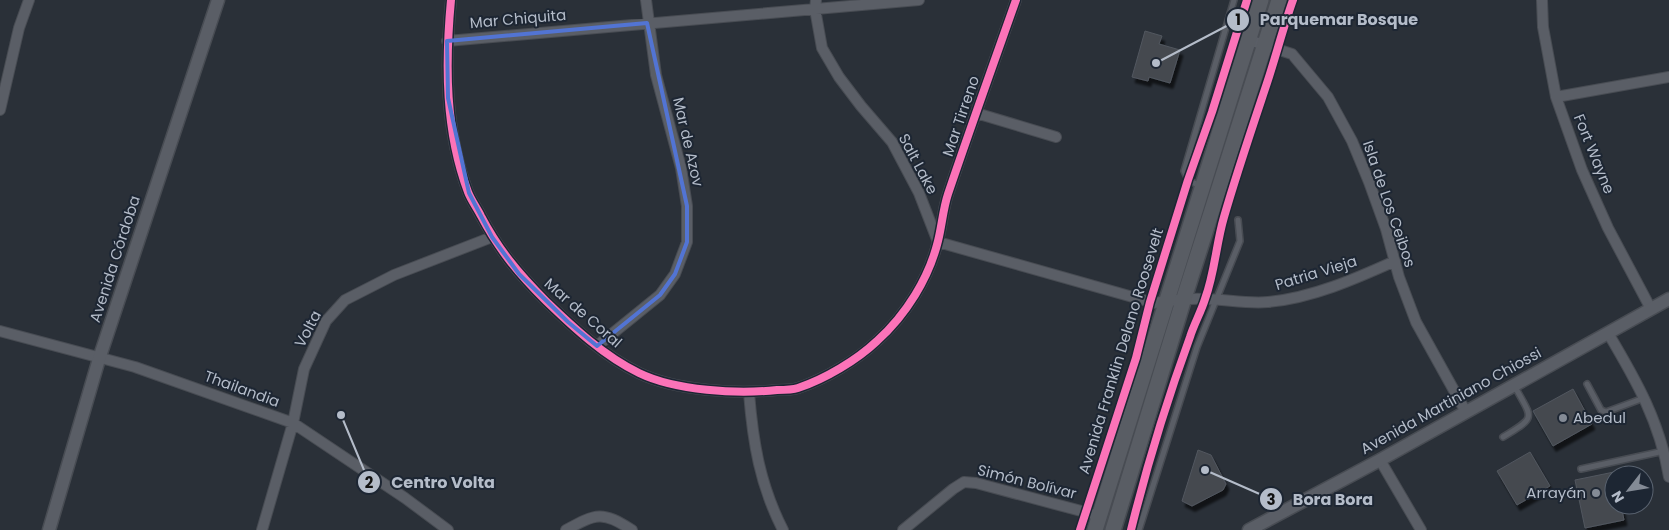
<svg xmlns="http://www.w3.org/2000/svg" width="1669" height="530" font-family="Poppins,sans-serif">
<style>
.building{fill:#444950;stroke:#52575f;filter:url(#shadow)}
.lines{fill:none;stroke-linecap:round;stroke-linejoin:round}
.service-casing{stroke:#484c53;stroke-width:8}
.minor-casing{stroke:#484c53;stroke-width:12}
.tertiary-casing{stroke:#484c53;stroke-width:15}
.secondary-casing{stroke:#484c53;stroke-width:18}
.service{stroke:#5a5e66;stroke-width:5}
.minor{stroke:#5a5e66;stroke-width:10}
.tertiary{stroke:#5a5e66;stroke-width:12}
.secondary{stroke:#595d64;stroke-width:15}
.cycleway-casing{stroke:#1d2633;stroke-width:11}
.cycleway{stroke:#fb73b8;stroke-width:8}
.marked{fill:none;stroke:#5274d3;stroke-width:4;stroke-linejoin:round}
.poi-dot{fill:#848b96;stroke:#1d2633;stroke-width:2}
.labels{text-anchor:middle;stroke-width:4;stroke-linejoin:round;paint-order:stroke}
.street-label{font-size:15px;fill:#b4bcc9;stroke:#1d2633}
.poi-label{font-size:15px;fill:#b4bcc9;stroke:#1d2633;text-anchor:start}
.leader{fill:none;stroke:#b4bcc9;stroke-width:2}
.callout-dot{fill:#b4bcc9;stroke:#1d2633;stroke-width:2}
.mark-label{font-size:15px;text-anchor:middle;font-weight:bold;fill:#111}
.callout-label{font-size:16px;text-anchor:middle;font-weight:bold;fill:#b4bcc9;stroke:#1d2633;stroke-width:4;stroke-linejoin:round;paint-order:stroke}
</style>
<defs>
<filter id="shadow"><feDropShadow dx="3" dy="5.5" stdDeviation="1" flood-color="#0009"/></filter>
</defs>
<rect width="100%" height="100%" fill="#2a3038"/>
<path class="building" d="M1145,31L1162,36L1159,44L1180,50L1170,83L1149,77L1148,81L1132,77Z
M1573,389L1592,424L1553,446L1533,411Z
M1198,450L1211,455L1226,484L1223,490L1192,506L1182,501Z
M1530,452L1550,486L1517,505L1497,471Z
M1614,472V505H1621L1624,520L1585,528L1575,480Z"/>
<g class="lines">
<g class="service-casing">
<path id="service" d="M1200,186L1188,180L1184,171L1234,0
M1587,384L1601,410L1606,412L1644,398
M1503,437C1538,416 1532,419 1514,385
M1581,469L1664,451
M1139,530L1197,347L1240,241L1238,220"/>
</g>
<g class="minor-casing">
<path id="minor" d="M451,0C445,64 445,131 468,192C471,200 477,208 481,216C499,250 518,273 546,301C574,328 604,356 639,373C676,391 737,394 777,390C784,390 792,390 798,388C825,379 857,360 877,341C906,315 929,278 938,241C942,225 943,209 948,194C970,129 993,65 1016,0
M816,0L815,9L822,48L839,77L861,106L892,142L919,193L938,242L1154,303C1171,301 1186,298 1203,299C1225,299 1246,304 1268,302C1312,298 1355,279 1395,261
M1542,0L1543,27L1556,97L1582,170L1608,228L1651,309
M1249,40L1292,54L1328,97L1352,141L1369,182L1386,229L1399,277L1416,322L1466,412
M447,41L919,0
M1556,97L1669,77
M0,110L19,28L29,0
M976,113L1056,137
M0,331L135,367L293,423L405,498L448,530
M1608,333C1636,380 1660,422 1669,477
M597,346L660,295L675,274L687,242V206L681,168L656,75L646,0
M749,393C753,443 760,485 783,530
M1380,460L1421,530
M262,530L293,423L304,369L326,321L345,300L394,275L492,237
M566,530C597,513 602,511 632,530
M903,530L953,489L964,482L976,483L1100,516"/>
</g>
<g class="tertiary-casing">
<path id="tertiary" d="M49,530L99,359L218,0
M1249,530L1380,460L1669,299"/>
</g>
<g class="secondary-casing">
<path id="secondary" d="M1095,530L1261,0
M1113,530L1184,298L1279,0"/>
</g>
<use href="#service" class="service"/>
<use href="#minor" class="minor"/>
<use href="#tertiary" class="tertiary"/>
<use href="#secondary" class="secondary"/>
<g class="cycleway-casing">
<path id="cycleway" d="M451,0C445,64 445,131 468,192C471,200 477,208 481,216C499,250 518,273 546,301C574,328 604,356 639,373C676,391 737,394 777,390C784,390 792,390 798,388C825,379 857,360 877,341C906,315 929,278 938,241C942,225 943,209 948,194C970,129 993,65 1016,0
M1080,530L1136,358L1150,302L1188,180L1212,112L1247,0
M1131,530C1147,465 1167,400 1190,337C1194,324 1201,312 1205,299C1215,272 1216,244 1224,217C1237,172 1252,128 1267,83C1276,56 1283,28 1293,0"/>
</g>
<use href="#cycleway" class="cycleway"/>
</g>
<path class="marked" d="M647,23L687,206V242L675,274L660,295L597,346L568,322L519,274L492,237L469,193L448,98L447,41Z"/>
<g class="poi-dot">
<circle cx="1563" cy="418" r="5"/>
<circle cx="1596" cy="493" r="5"/>
</g>
<g class="labels">
<g class="street-label">
<text transform="translate(518 19) rotate(-5)" y="5">Mar Chiquita</text>
<text transform="translate(961 116) rotate(-71)" y="5">Mar Tirreno</text>
<text transform="translate(688 142) rotate(77)" y="5">Mar de Azov</text>
<text transform="translate(1594 154) rotate(68)" y="5">Fort Wayne</text>
<text transform="translate(918 164) rotate(62)" y="5">Salt Lake</text>
<text transform="translate(1389 204) rotate(71)" y="5">Isla de Los Ceibos</text>
<text transform="translate(115 259) rotate(-72)" y="5">Avenida Córdoba</text>
<text transform="translate(1316 273) rotate(-17)" y="5">Patria Vieja</text>
<text transform="translate(583 313) rotate(41)" y="5">Mar de Coral</text>
<text transform="translate(308 329) rotate(-62)" y="5">Volta</text>
<text transform="translate(1121 351) rotate(-73)" y="5">Avenida Franklin Delano Roosevelt</text>
<text transform="translate(242 389) rotate(20)" y="5">Thailandia</text>
<text transform="translate(1451 401) rotate(-29)" y="5">Avenida Martiniano Chiossi</text>
<text transform="translate(1027 482) rotate(14)" y="5">Simón Bolívar</text>
</g>
<g class="poi-label">
<text x="1573" y="423">Abedul</text>
<text x="1586" y="498" text-anchor="end">Arrayán</text>
</g>
</g>
<path class="leader" d="M1156 63L1238 20M341 415L369 482M1205 470L1271 499"/>
<g class="callout-dot">
<circle cx="1156" cy="63" r="5"/>
<circle cx="341" cy="415" r="5"/>
<circle cx="1205" cy="470" r="5"/>
<circle cx="1238" cy="20" r="12"/>
<circle cx="369" cy="482" r="12"/>
<circle cx="1271" cy="499" r="12"/>
</g>
<g class="mark-label">
<text x="1238" y="25">1</text>
<text x="369" y="488">2</text>
<text x="1271" y="505">3</text>
</g>
<g class="callout-label">
<text x="1339" y="25">Parquemar Bosque</text>
<text x="443" y="488">Centro Volta</text>
<text x="1333" y="505">Bora Bora</text>
</g>
<g transform="translate(1629 490) rotate(239)"><circle r="24" fill="#1d2633" stroke="#59626f"/>
<path d="M0-4L9 19L0 12L-9 19Z" fill="#848b96"/>
<text y="-8" font-size="14" font-weight="bold" text-anchor="middle" fill="#b4bcc9">N</text>
</g>
</svg>
